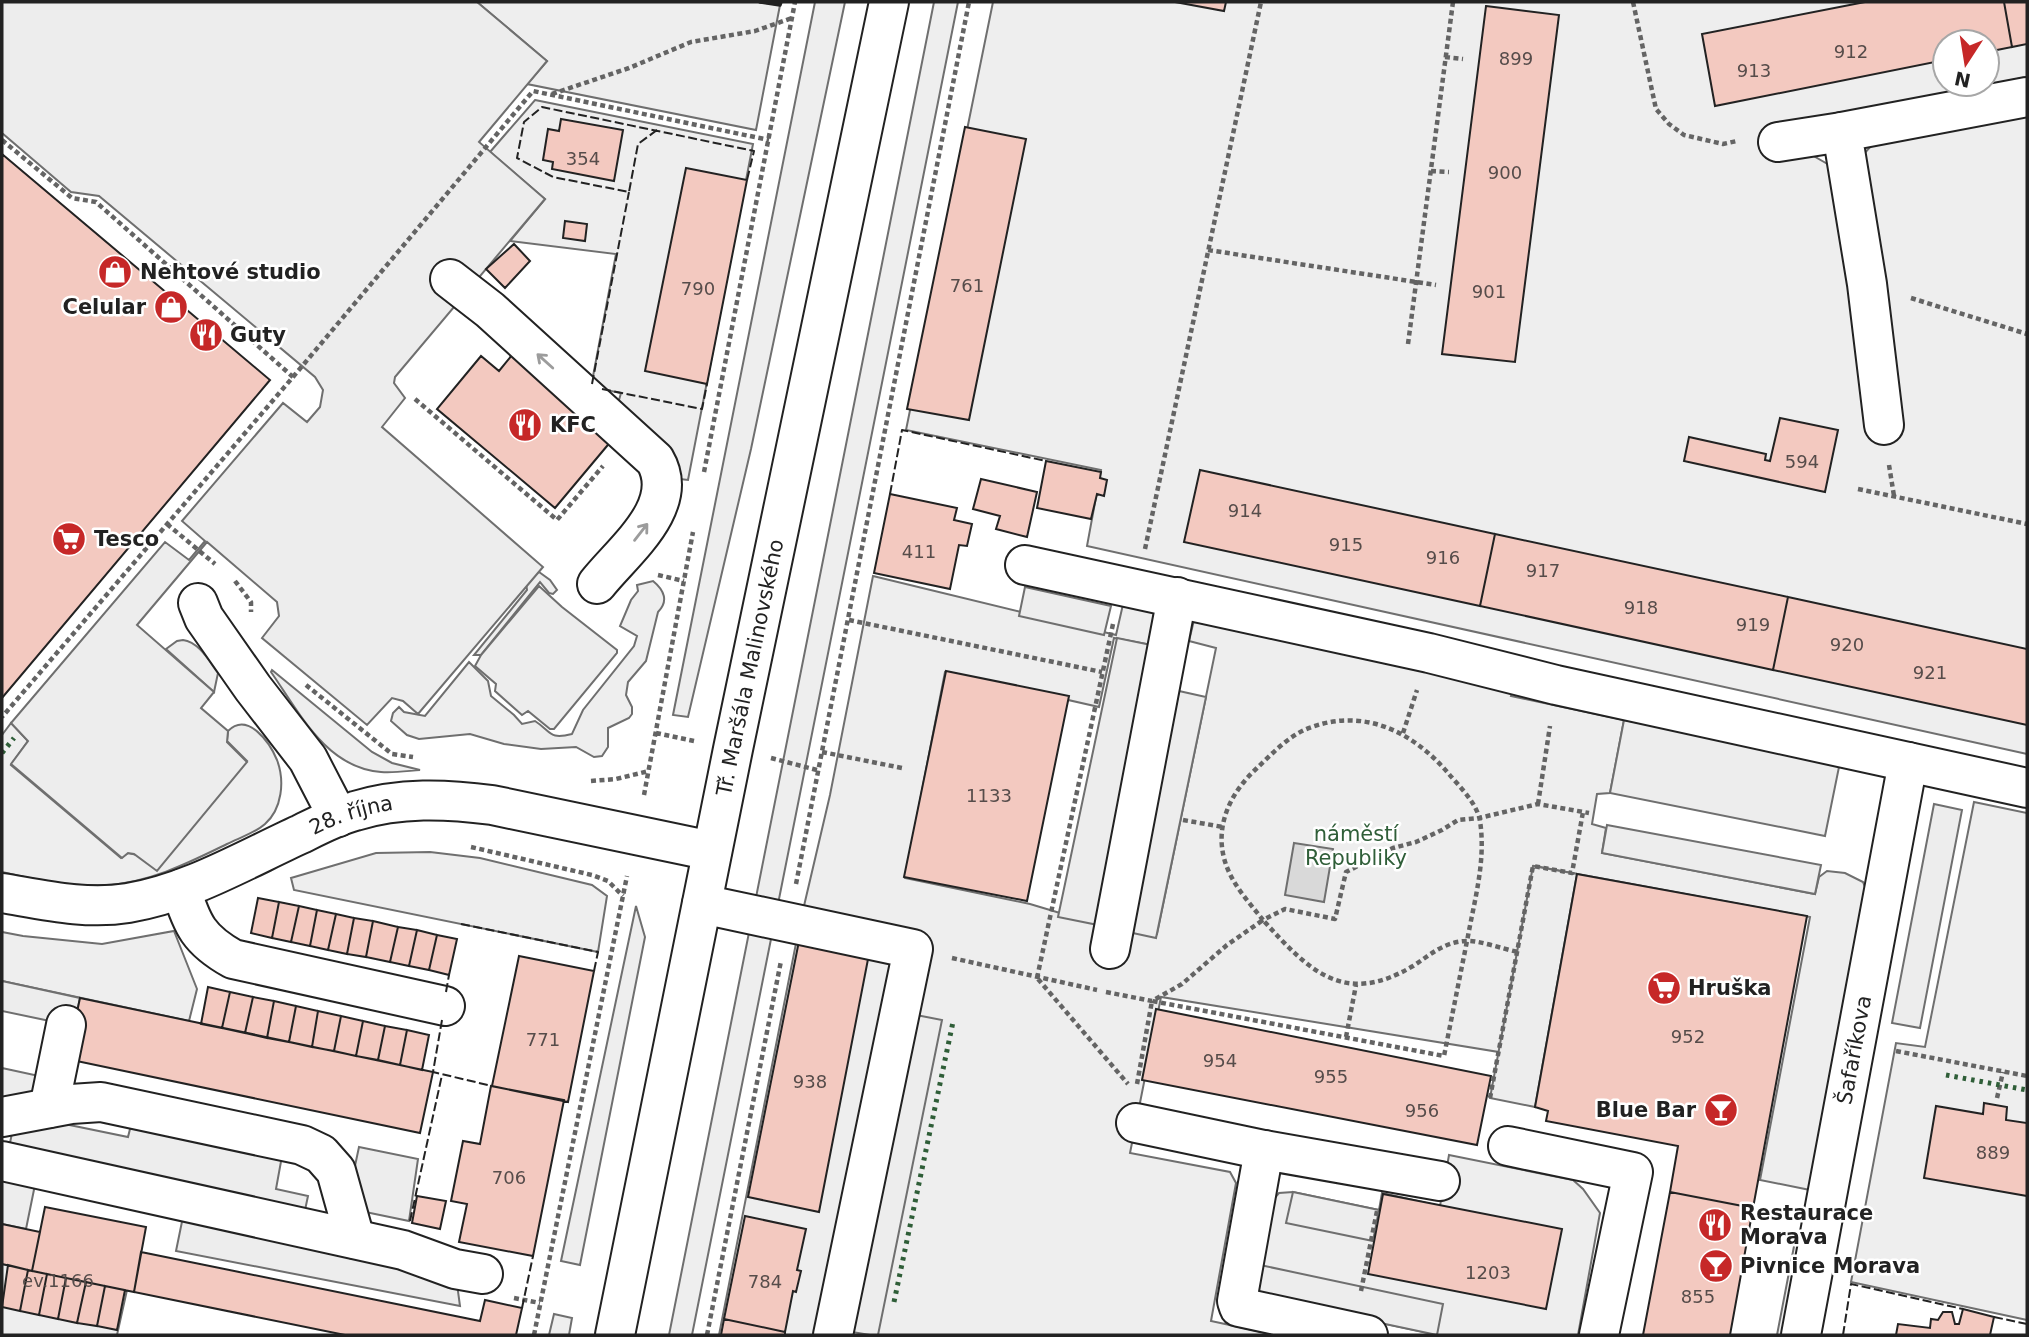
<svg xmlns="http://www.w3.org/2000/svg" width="2029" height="1337" font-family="'DejaVu Sans',sans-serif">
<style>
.green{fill:#eee;stroke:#6f6f6f;stroke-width:2;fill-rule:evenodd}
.parking{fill:#ededed;stroke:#6f6f6f;stroke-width:2}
.water{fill:#d9d9d9;stroke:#6f6f6f;stroke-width:2}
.building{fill:#f3c9c0;stroke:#222;stroke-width:2}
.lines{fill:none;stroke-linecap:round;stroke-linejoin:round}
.minor-casing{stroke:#222;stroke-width:42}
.major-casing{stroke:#222;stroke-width:42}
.path{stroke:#646464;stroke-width:4.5;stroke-dasharray:5 3.5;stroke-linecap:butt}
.minor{stroke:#fff;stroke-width:38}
.major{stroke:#fff;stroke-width:38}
.hedge{stroke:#2f5e38;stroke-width:5;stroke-dasharray:3.5 5;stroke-linecap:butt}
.fence{stroke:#222;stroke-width:2;stroke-dasharray:9 3.5;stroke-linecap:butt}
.wall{stroke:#222;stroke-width:3.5}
.oneway{stroke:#9c9c9c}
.labels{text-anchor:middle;stroke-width:5;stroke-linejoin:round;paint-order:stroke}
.number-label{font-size:18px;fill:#564c4a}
.poi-label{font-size:21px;font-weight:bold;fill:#222;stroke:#fff;text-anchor:start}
.street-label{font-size:21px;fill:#222;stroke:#fff}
.park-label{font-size:21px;fill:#2f5e38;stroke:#fff}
</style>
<rect width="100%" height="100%" fill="#fff"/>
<path class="green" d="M477,2H758L780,5L756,130L527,84L547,61Z
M815,2H845L751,449L688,717L673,715Z
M934,2H958L692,1335H669Z
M993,2H2027V77L1795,124L1812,155L1831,166L1864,154L1871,146L2027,112V754L1087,546L1101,470L906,430ZM1945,42H1987V84H1945Z
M535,100L753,144L688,480L680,479L620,406L619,400L621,393L591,387L616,254L510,241L545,199L490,152Z
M539,572L550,580L557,590L553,594L549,593L540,582L481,655H474L527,590L525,576Z
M873,576L1116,635L1124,600L1162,611L1157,646L1114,638L1099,707L945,672L905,878L1030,904L1070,916L1157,934L1216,648L1189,641L1194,620L1515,683L1511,696L1624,720L1610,793L1597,794L1592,824L1606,828L1602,853L1815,894L1819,877L1827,871L1845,873L1863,882L1870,900L1815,1191L1760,1180L1810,917L1534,866L1499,1052L1161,997L1130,1153L1230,1172L1236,1183L1211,1321L1276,1335H719L800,923L830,795Z
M653,581C664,590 669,601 658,612L646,661L628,682L626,695L632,707V714L629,718L608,728V747L602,756L594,757L576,747L541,749L504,744L470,734L419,739L407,735L391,721L393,713L399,707L404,712L425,716L469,662L488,681L491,696L514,715L522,724L535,721C552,732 549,740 572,734L583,710L634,646L637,636L620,626L631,600L638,591L637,585Z
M183,640C199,642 209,661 218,673L214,692L166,649L177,641Z
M272,670L372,752L392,763L420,770C407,771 394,773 381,772C326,768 299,712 271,672Z
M11,723L28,741L11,765L121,858L128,853L137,855L247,761L227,741L228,731C248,711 270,743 277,760C285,781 282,809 265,824C255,833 239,838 227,844C188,863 151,882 107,885C71,887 36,880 2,872V735Z
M1974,802L2027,813V1320L1851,1282L1896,1043L1925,1047Z
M430,852L480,858L592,885L607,896L598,952L294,890L291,878L376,853Z
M636,906L645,937L580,1265L561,1261Z
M174,931L197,989L189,1021L2,981V932L23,936L102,944Z
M1449,1155L1573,1180L1583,1189L1600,1213L1578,1335H1438L1254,1296L1272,1201L1279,1193L1293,1192L1379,1210L1382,1193L1440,1206Z
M1795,1241L1805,1242L1788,1335H1777Z
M2,1264L127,1290L117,1335H2Z
M554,1314L572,1318L569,1335H549Z"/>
<path class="parking" d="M2,2H477L547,61L479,142L545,199L395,377L394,383L405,398L382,427L543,567L418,714L403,701L392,698L367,725L262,638L279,616L277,602L207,542L137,625L214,692L201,708L228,731L227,742L247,762L157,871L134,854L128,853L122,858L11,764L28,741L11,723L165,542L189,560L205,541L182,521L283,403L307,422L320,407L323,390L315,377L99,196L71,192L2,133Z
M539,586L562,607L617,650V653L554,729H550L528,711L522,715L495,691L496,684L475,666L481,655Z
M1025,587L1111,606L1104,635L1019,616Z
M1117,638L1156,646L1098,925L1058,917Z
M1179,691L1206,697L1156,938L1128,932Z
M1624,720L1840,762L1825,836L1610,793Z
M1934,804L1962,810L1920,1028L1892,1023Z
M1607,825L1821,865L1815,894L1602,853Z
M1533,866L1577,874L1535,1107L1490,1098Z
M2,981L80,998L74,1026L2,1011Z
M911,1014L942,1020L878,1335H870L846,1331Z
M2,1068L39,1076L32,1110L2,1104Z
M16,1114L128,1137L131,1125L282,1156L276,1189L308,1196L301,1229L455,1269L460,1306L176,1251L186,1202L38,1170L26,1229L2,1224V1161L6,1162Z
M359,1147L418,1159L409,1221L346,1208Z
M1293,1192L1379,1210L1373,1241L1286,1223Z
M1260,1265L1443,1304L1437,1335L1254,1296Z"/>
<path class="water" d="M1294,843L1333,849L1324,902L1285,895Z"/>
<path class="building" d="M1175,2H1226L1224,11Z
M1865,2H2004L2012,47L1987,52V42H1945V60L1715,106L1702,34Z
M2004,2H2027V44L2012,47Z
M1486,6L1559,15L1515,362L1442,354Z
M561,119L623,130L614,181L552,169L553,162L543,160L548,129L559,131Z
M965,127L1026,139L969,420L907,409Z
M2,154L270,380L2,698Z
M686,168L747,180L707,384L645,371Z
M565,221L587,224L585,241L563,238Z
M514,244L530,261L505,288L486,269Z
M512,355L612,440L555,508L437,409L481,356L499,371Z
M1780,418L1838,430L1825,492L1684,461L1689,437L1766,454L1765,460L1770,461Z
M1046,461L1101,472L1100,478L1107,480L1104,496L1097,494L1091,519L1037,508Z
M1200,470L1495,534L1480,606L1184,542Z
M981,479L1037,492L1027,537L996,529L1000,516L973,509Z
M890,494L957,508L954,520L972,524L967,546L959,545L950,589L874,573Z
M1495,534L1788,597L1773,670L1480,606Z
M1788,597L2027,649V725L1773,670Z
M946,671L1069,696L1027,901L904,877Z
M1577,874L1807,916L1753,1208L1670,1192L1678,1146L1546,1121L1548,1111L1535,1107Z
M258,898L279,902L272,938L251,933Z
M279,902L299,906L291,942L272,938Z
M299,906L317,910L310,946L291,942Z
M317,910L336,914L328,950L310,946Z
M336,914L354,918L347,954L328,950Z
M354,918L373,921L366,957L347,954Z
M373,921L398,927L390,962L366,957Z
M398,927L417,930L409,966L390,962Z
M417,930L437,935L429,970L409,966Z
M437,935L457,939L449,975L429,970Z
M799,941L869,954L819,1212L748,1197Z
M519,956L594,971L568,1102L492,1086Z
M208,987L230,992L222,1028L201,1024Z
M230,992L253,997L245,1033L222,1028Z
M253,997L274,1001L267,1038L245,1033Z
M80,998L433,1072L420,1133L67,1059Z
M274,1001L296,1006L289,1042L267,1038Z
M296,1006L318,1011L312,1047L289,1042Z
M1156,1009L1491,1076L1477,1145L1142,1080Z
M318,1011L341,1016L334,1051L312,1047Z
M341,1016L363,1021L356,1056L334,1051Z
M363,1021L385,1026L378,1060L356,1056Z
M385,1026L407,1030L400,1065L378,1060Z
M407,1030L429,1035L422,1070L400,1065Z
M491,1086L564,1100L533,1256L459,1242L467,1204L451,1201L463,1141L480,1144Z
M1984,1103L2007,1107L2006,1120L2027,1123V1196L1924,1178L1936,1106L1983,1114Z
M1670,1192L1753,1208L1730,1335H1643Z
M1383,1194L1562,1229L1546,1309L1368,1274Z
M417,1196L446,1201L440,1229L412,1223Z
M45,1207L146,1227L134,1292L32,1271Z
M745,1216L806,1229L797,1270L801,1271L796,1292L793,1291L785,1332L724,1319Z
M2,1224L40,1232L32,1271L2,1264Z
M141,1252L480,1321L485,1300L522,1308L516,1335H345L134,1292Z
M8,1265L28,1270L20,1311L2,1307Z
M28,1270L47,1274L39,1315L20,1311Z
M47,1274L66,1278L58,1319L39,1315Z
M66,1278L86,1282L77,1323L58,1319Z
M86,1282L105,1286L97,1326L77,1323Z
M105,1286L125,1290L117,1330L97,1326Z
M1963,1309L1994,1317L1990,1335H1896L1898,1324L1930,1328L1931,1319L1938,1320L1943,1312H1952L1955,1324H1959Z
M724,1319L785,1332V1335H721Z"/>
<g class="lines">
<g class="minor-casing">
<g id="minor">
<path d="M1778,142L1842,132"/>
<path d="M450,279L490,310L655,460C682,506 623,551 597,584"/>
<path d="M1884,425L1867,284L1842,132L2027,97"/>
<path d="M1025,565L1429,653L1556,685L2027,788"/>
<path d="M198,603L204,618L253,688L308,759L338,817"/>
<path d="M181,889C192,925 199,940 233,959L445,1006"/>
<path id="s1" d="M2,893C44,900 86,910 128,903C189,893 246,859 301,834C319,825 336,816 355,811C400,797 446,799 492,805L712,851"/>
<path d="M702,904L913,949L833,1335"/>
<path d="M1110,949L1177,597"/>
<path d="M49,1108L66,1025"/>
<path d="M2,1117L71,1104L101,1102L302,1145L321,1154L336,1171L355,1239"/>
<path d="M1136,1123L1264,1150"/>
<path d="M1508,1146L1633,1172L1599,1335"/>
<path d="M2,1161L403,1250L455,1269L483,1274"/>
<path d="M1368,1335L1239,1307L1237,1301L1264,1150L1440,1181"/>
<path id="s2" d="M1801,1335L1908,762"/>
</g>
</g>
<g class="major-casing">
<g id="major">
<path id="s3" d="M615,1335L733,749L889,2"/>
</g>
</g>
<path class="path" d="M1633,2L1656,109L1669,124L1684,135L1723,144L1737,141
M1445,57L1463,59
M552,94L629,68L691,42L755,31L792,18
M2,140L72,198L96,202L293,377L2,717
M1431,171L1449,172
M1208,250L1436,285
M1911,298L2027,334
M1408,344L1453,2
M293,377L533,91L769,140
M415,399L557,520L603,466
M1889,465L1894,496
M704,472L795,2
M1858,489L2027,524
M167,524L215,564
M1145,549L1261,2
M658,575L684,581
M235,581L251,602V612
M849,620L1102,672
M306,685L392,754L413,757
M656,733L694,741
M1403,733L1417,690
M822,752L902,768
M771,758L817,770
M591,781L616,779L649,771
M644,795L693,532
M1538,804L1550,726
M1183,820L1223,827
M471,847L592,875L608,881L623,896
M796,884L969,2
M952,958L1097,990
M1037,978L1113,624
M1038,979L1128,1084
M1106,992L1152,1001L1182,984L1227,945L1263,920C1309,971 1344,1007 1413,966C1430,955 1444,942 1465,941C1479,940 1503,949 1518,952
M1346,1037L1356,985
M1896,1051L2027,1076
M1137,1084L1152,1001L1444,1056C1452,1016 1460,976 1468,936C1475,898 1486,860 1480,821C1477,803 1459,786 1448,773C1413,732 1365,708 1312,727C1290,734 1273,753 1257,768C1232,791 1215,823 1224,858C1230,882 1248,901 1263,920L1285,909L1335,919L1346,872L1393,848L1416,842L1442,830L1458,820L1479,818L1538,804L1589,813
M1490,1098L1533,866L1572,873L1583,812
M1997,1098L2003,1072
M1361,1291L1377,1211
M514,1298L540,1303
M534,1335L627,876
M707,1335L781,961"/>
<use href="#minor" class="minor"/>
<use href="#major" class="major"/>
<path class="hedge" d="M2,753L14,738
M1946,1075L2027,1090
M894,1302L953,1022"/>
<path class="fence" d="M657,130L638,144L629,192L553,177L517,158L524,122L542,107L754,151L747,180
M592,384L629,192
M602,389L702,409L707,384
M890,494L902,430L1046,461
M461,924L598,952L594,971
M446,992L449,975
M442,1020L433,1072L492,1086
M410,1221L442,1075
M522,1308L533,1256
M1994,1317L2027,1324
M1843,1335L1851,1284L1963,1309"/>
<path class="wall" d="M760,2L780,5L781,2"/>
</g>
<defs><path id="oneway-shaft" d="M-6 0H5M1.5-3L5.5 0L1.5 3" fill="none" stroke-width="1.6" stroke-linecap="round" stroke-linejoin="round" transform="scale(1.75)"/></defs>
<g class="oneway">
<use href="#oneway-shaft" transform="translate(545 361) rotate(-138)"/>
<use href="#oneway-shaft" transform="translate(641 532) rotate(-52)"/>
</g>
<defs>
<g id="shop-disc" transform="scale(1.75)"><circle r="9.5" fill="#c62828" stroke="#fff"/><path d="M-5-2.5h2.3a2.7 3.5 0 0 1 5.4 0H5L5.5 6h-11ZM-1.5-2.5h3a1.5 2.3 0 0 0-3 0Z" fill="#fff"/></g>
<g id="restaurant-disc" transform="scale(1.75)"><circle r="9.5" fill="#c62828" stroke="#fff"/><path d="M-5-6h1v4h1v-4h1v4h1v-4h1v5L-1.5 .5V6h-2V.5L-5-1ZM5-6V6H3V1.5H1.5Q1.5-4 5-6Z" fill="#fff"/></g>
<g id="supermarket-disc" transform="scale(1.75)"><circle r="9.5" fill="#c62828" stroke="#fff"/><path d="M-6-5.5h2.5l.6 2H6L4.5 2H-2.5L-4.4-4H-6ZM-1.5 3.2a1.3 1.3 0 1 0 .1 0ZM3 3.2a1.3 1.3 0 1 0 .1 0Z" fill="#fff"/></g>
<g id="bar-disc" transform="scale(1.75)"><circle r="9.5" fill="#c62828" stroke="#fff"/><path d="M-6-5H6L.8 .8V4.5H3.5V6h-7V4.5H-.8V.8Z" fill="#fff"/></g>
</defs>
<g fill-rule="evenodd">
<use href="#shop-disc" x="115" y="272"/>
<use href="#shop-disc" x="171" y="307"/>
<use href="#restaurant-disc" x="206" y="335"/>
<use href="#restaurant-disc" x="525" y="425"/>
<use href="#supermarket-disc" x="69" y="539"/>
<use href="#supermarket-disc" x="1664" y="988"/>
<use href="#bar-disc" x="1721" y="1110"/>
<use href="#restaurant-disc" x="1715" y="1225"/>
<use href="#bar-disc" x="1716" y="1266"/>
</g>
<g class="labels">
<g class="number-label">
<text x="1851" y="58">912</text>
<text x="1516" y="65">899</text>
<text x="1754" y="77">913</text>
<text x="583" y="165">354</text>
<text x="1505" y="179">900</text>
<text x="967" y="292">761</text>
<text x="698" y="295">790</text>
<text x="1489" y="298">901</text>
<text x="1802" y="468">594</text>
<text x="1245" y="517">914</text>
<text x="1346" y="551">915</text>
<text x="919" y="558">411</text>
<text x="1443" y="564">916</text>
<text x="1543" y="577">917</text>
<text x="1641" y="614">918</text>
<text x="1753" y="631">919</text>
<text x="1847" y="651">920</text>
<text x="1930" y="679">921</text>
<text x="989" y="802">1133</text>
<text x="1688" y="1043">952</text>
<text x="543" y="1046">771</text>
<text x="1220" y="1067">954</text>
<text x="1331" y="1083">955</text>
<text x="810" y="1088">938</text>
<text x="1422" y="1117">956</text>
<text x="1993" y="1159">889</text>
<text x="509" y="1184">706</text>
<text x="1488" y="1279">1203</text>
<text x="58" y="1287">ev.1166</text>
<text x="765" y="1288">784</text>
<text x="1698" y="1303">855</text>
</g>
<g class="poi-label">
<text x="140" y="279">Nehtové studio</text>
<text x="146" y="314" text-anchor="end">Celular</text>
<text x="230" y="342">Guty</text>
<text x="550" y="432">KFC</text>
<text x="94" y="546">Tesco</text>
<text x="1688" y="995">Hruška</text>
<text x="1696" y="1117" text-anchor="end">Blue Bar</text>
<text x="1740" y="1220">Restaurace<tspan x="1740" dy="24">Morava</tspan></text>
<text x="1740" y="1273">Pivnice Morava</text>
</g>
<g class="street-label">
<text dy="7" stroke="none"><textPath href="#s3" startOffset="681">Tř. Maršála Malinovského</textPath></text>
<text dy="7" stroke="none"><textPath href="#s1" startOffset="368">28. října</textPath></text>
<text dy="7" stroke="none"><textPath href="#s2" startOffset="290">Šafaříkova</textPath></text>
</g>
<g class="park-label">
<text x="1356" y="841">náměstí<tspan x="1356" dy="24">Republiky</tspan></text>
</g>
</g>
<rect width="2029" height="1337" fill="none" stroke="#222222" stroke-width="7"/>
<g transform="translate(1966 63) rotate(192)"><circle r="33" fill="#ffffff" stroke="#a7a7a7" stroke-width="2"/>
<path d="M0-5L12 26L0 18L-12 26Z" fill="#c62828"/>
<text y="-10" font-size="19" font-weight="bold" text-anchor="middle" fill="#222222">N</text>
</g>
</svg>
